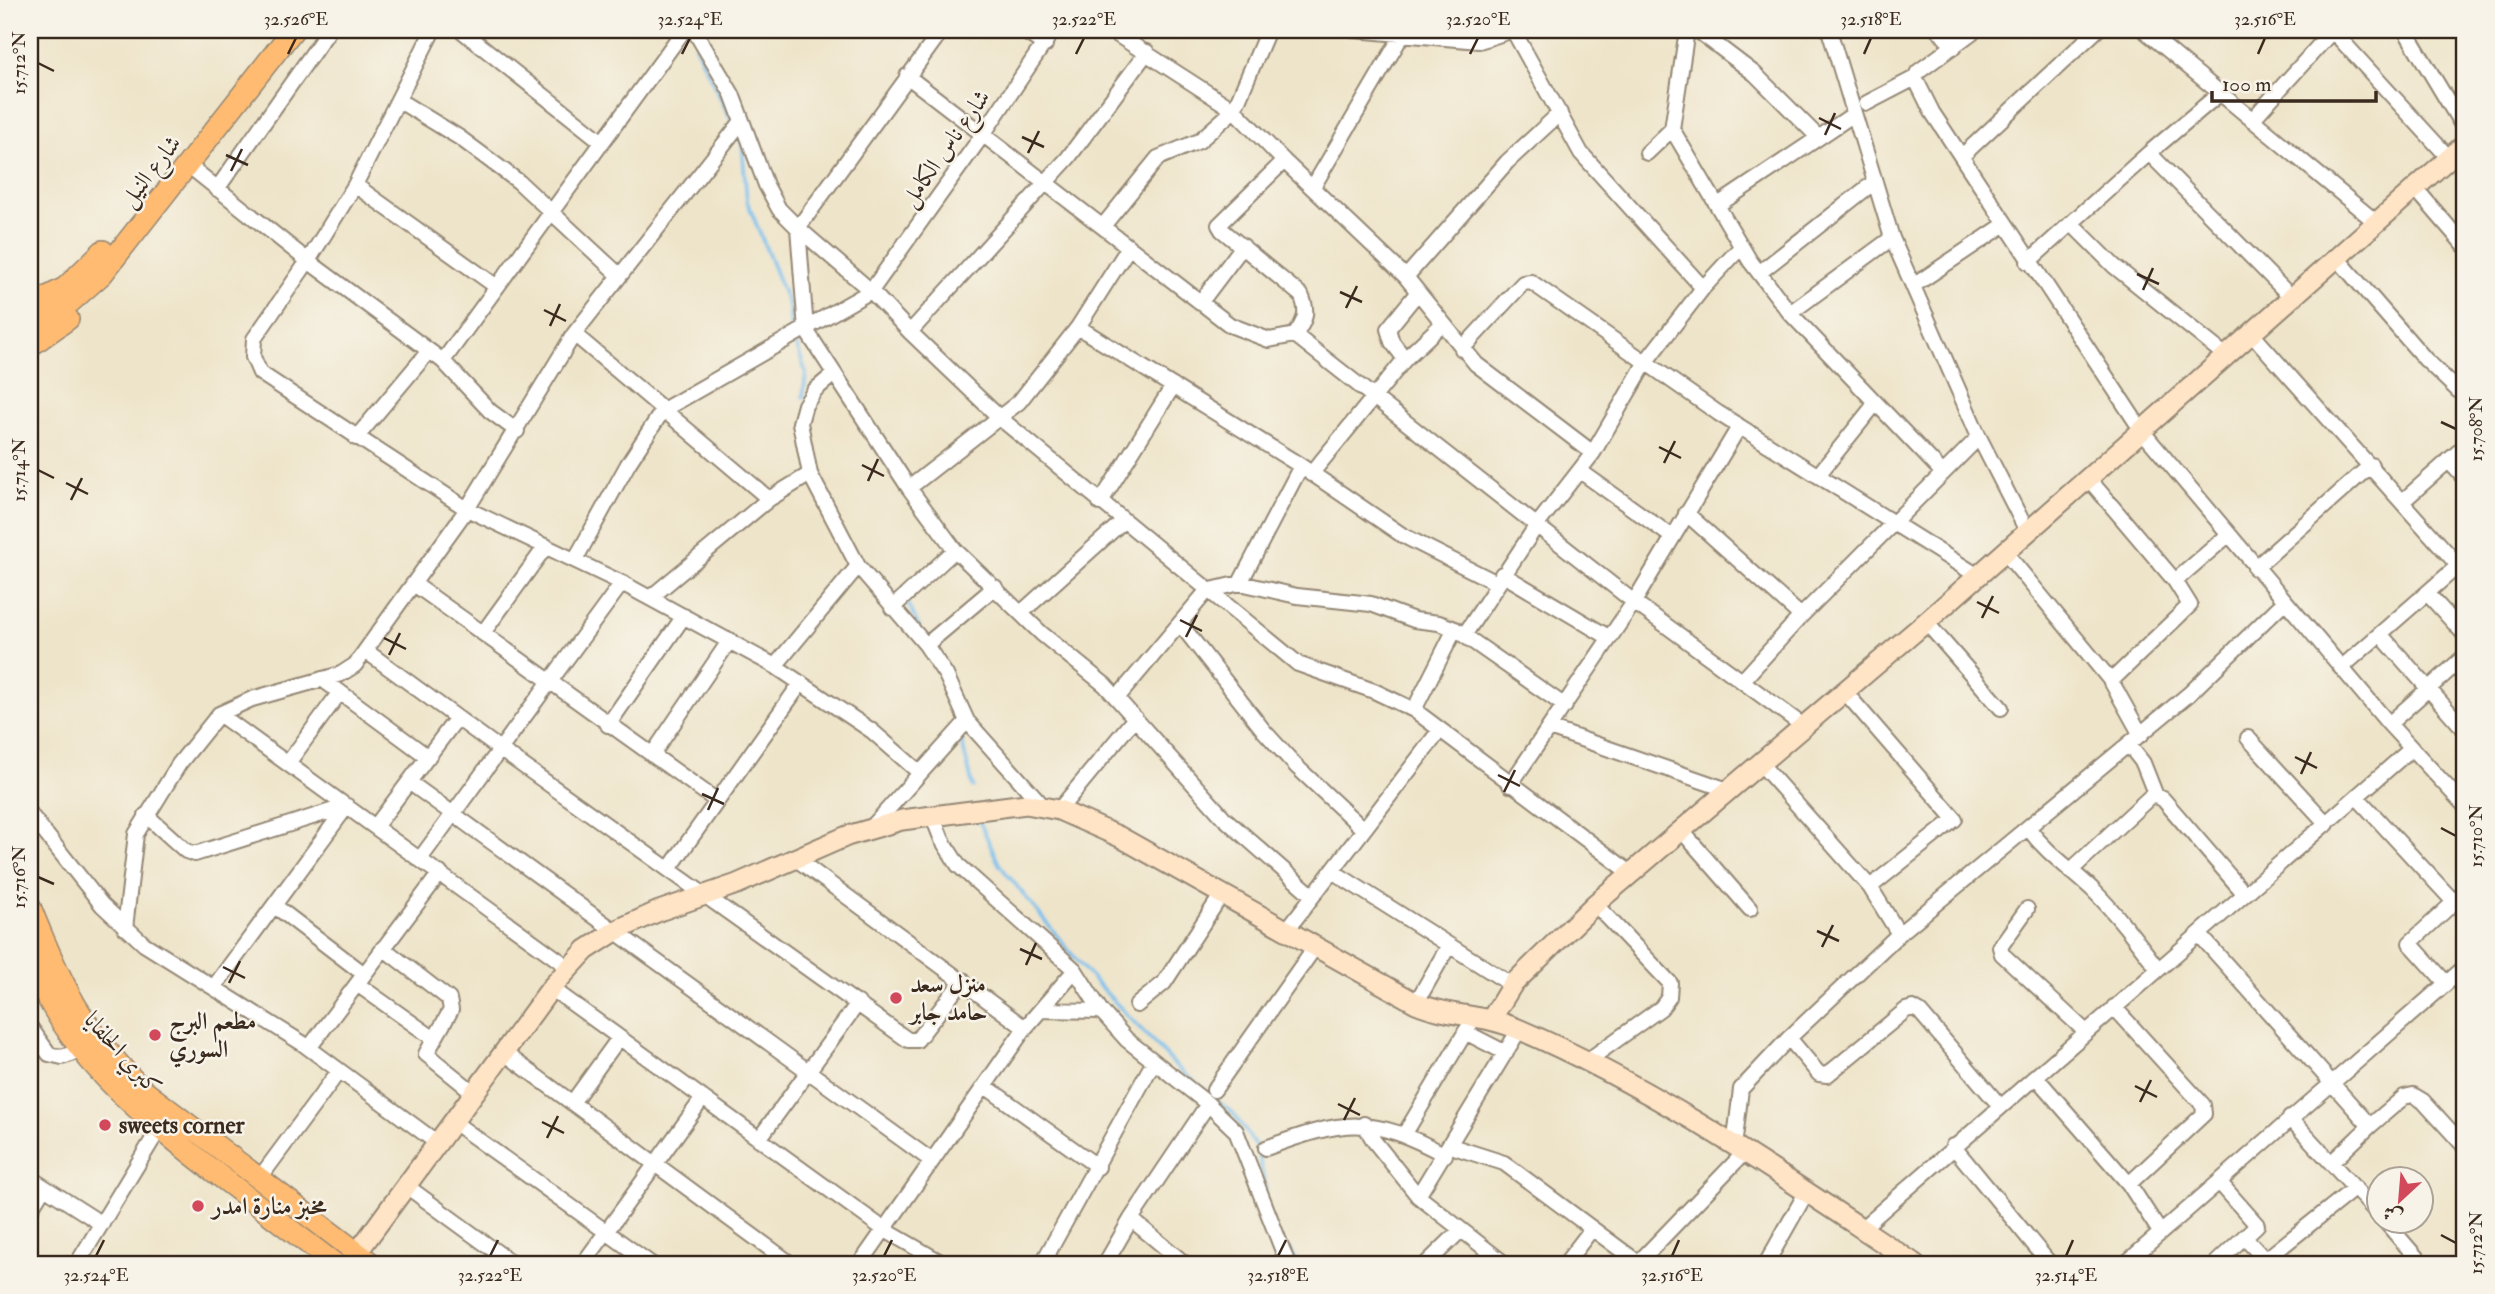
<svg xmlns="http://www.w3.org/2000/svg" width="2495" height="1294" font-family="'IM FELL Double Pica',Amiri,serif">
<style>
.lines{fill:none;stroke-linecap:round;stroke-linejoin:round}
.stream{stroke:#75beee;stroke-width:3.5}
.street-casing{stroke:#948774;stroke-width:18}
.secondary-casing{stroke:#948774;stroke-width:23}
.primary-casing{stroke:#948774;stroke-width:24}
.street{stroke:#fff;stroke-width:14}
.secondary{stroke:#ffe4c6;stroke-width:19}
.primary{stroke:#ffbb71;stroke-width:21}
.ticks{fill:none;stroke:#3b2a1e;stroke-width:2.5}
.poi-dot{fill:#d1495b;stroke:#f7f3e8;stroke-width:2.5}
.labels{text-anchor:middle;stroke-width:5;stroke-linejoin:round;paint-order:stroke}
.street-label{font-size:24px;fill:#3b2a1e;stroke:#f7f3e8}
.poi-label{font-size:24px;font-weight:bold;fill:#3b2a1e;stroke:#f7f3e8;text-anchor:start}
.neatline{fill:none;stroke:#3b2a1e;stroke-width:2.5}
.ticks-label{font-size:18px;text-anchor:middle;fill:#3b2a1e}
</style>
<rect width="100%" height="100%" fill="#f7f3e8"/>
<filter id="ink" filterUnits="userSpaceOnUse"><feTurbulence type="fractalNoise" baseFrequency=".0143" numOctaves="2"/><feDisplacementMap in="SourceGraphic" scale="14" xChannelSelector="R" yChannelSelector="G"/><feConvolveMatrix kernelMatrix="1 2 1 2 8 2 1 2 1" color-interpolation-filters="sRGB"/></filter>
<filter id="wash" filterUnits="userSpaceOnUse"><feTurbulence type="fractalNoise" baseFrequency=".00686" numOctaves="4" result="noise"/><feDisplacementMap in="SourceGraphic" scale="28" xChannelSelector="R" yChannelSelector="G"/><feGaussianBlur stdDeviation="1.57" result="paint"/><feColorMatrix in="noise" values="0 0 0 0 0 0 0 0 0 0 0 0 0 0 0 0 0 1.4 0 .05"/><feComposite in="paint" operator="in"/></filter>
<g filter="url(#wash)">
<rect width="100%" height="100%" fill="#eee4c9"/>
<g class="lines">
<path class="stream" d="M695,46L733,124
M737,134L742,144L747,201L789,306L791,331
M795,341L806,373L803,397
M877,578L897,596
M903,601L910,607L919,627
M951,701L957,724
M960,735L973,787
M978,818L999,864L1088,974L1180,1070L1234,1114L1257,1148L1266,1190
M1289,1248L1299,1264"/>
</g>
</g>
<g filter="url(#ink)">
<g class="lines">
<g class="street-casing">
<path id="street" d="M433,30L355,185L308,261L254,339L253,357L260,373L467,509L622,583L775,666L872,731L920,773
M461,30L601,141
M694,30L732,94L766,185L779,209L798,228L871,291L910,332L1000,418L1298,664L1374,691L1414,710L1632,874
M942,30L798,228L806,330L909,488L955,550L1042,634L1105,685L1224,818L1313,896
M1022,30L1045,45
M1110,30L1234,110L1284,161L1406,277L1476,364L1593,453
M1355,30L1479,41L1513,30
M1513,30L1581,153L1703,288
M1697,30L1755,74L1818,137
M1829,30L1892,238L1979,437L2027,531
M1939,30L1954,47
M2144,30L2377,223
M2332,30L2449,158
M2405,30L2465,130
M907,76L1230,325L1269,340L1295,335C1305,321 1309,312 1301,295L1222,230L1219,225L1284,161
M1915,78L1932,112L2142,431L2389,724L2465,806
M398,100L460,138L519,182L619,275
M1867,103L1915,78L1918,72L1975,30
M2252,120L2333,30
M1672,129L1750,261L1790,313L1942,472
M1647,153L1672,129L1687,30
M2149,153L2292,298
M1962,156L2097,30
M188,165L308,261L443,361L490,411L517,431
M355,185L497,287
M1313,187L1405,30
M2415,188L2465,246
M217,189L329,30
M1718,205L1854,114
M2071,223L2114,266L2226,356
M1103,226L1158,158L1199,141L1234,110L1268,30
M2338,259L2425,359L2465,397
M2028,262L2149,153L2219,94
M1759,273L1873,183
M1406,277L1507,162L1560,113
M1913,286L2004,225
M1200,303L1243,246
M1790,313L1892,238
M1078,327L1301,466L1402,535L1497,583
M910,332L1068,158L1147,52
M574,334L769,499
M2252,334L2465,573
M1295,335L1634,602L1802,725
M1462,349L1523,283L1531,282L1718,413L1978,576
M1405,359L1392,342L1388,329L1418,292
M443,361L684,30
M834,374L815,390L805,405L800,423L810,474L858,566L926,645L946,675L967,721L1042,805
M356,438L429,351
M2448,460L2465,479
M1580,471L1671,536
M1311,474L1405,359L1441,325
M1819,474L1875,404
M2088,478L2175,581L2190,605L2111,681
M909,488L1019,402L1078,327L1129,247
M2403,501L2465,446
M1100,503L1173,386
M1686,513L1801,616
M2004,551L2111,681L2141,735
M575,560L628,464L663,410L871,291L984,133L1053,30
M2255,568L2371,465
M1502,574L1610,638
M2175,581L2227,536
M1240,583L1301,466
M414,584L717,801
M2427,593L2465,635
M650,598L769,499L810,474
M892,608L955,550
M1022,612L1122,522
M1926,622L2001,708
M1181,625L1264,731L1297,767L1362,828
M483,633L546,546
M1465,634L1537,525L1593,453L1647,360L1703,288L1741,247
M2380,634L2465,730
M926,645L995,587
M366,651L501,750L908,1040H917L963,980
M775,666L858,566
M2341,668L2459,565
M322,679L428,757
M1743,680L1801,616L1979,437
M1117,698L1207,591L1240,583L1297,596L1371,604L1414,620L1439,623L1455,629L1565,706
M1414,710L1455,629
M219,714L568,967
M2389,724L2465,656
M608,725L684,616
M1549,728L1728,790
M2248,738L2327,824
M2129,745L2143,763L2156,796L2163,799L2244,893
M652,755L730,640
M288,763L340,692
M1760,763L1870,887L1955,819L1845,692
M409,782L932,1161
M1510,785L1634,602L1739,427
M2357,797L2454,902
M1059,810L1135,718
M30,814L102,905L144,944L302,1043L436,1142
M146,815L186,851L195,854L347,806
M932,815L942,840L958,865L1075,970L1101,1011L1127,1040L1208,1104L1236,1131L1288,1264
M375,827L457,718
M872,827L967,721
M2029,829C2047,854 2070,868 2092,889C2117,914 2137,941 2158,969
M1682,831L1750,909
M795,858L1025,1028
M420,859L622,583
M669,869L801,683
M1332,871L1512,985
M2070,871L2150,797L2156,796
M1870,887L1899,934
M275,906L364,974
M2027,909L2000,947L2002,954L2085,1031
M125,928L136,834L179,764L219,714L252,699L341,674L355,665L467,509L574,334L742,121
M1286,931L1440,730
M2199,934L2370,1126L2332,1162
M383,948L449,999L451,1010L426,1054L473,1092
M2446,983L2410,943L2465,892
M357,984L433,1038
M214,987L347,806
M551,988L885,1230L944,1264
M1416,1003L1448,947
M1137,1005L1164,983L1222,894
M2114,1007L2203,1105L2204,1114L2129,1184
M1041,1010L1101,1011
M30,1027L49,1054L62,1057L80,1051
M1465,1032L1506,1053
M1789,1038L1819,1074L1827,1075L1906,1010L1913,1008L1920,1012L2000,1106
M309,1048L440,873
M503,1052L791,1264
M30,1057L40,1042
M1587,1061L1661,1008L1669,997L1670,983L1595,904
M2035,1076L2129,1184L2160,1232
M985,1086L1098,1167
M1214,1090L1315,947
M572,1103L619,1038
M2290,1118L2380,1216
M452,1121L651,1264
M1364,1124L1374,1141L1418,1196
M2370,1126L2404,1097L2413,1095L2423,1101L2465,1147
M1404,1135L1475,1016
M759,1139L858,1003
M1451,1146L1504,1163L1640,1264
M1953,1146L2050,1264
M1734,1147L1741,1089L1789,1038L1899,934L2189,694L2284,602
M1266,1148C1342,1120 1371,1114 1445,1155
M30,1178L102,1224
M259,1179L339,1071
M405,1185L513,1264
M30,1210L44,1187
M1131,1219L1208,1104
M2384,1220L2422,1264
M1861,1229L2411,749
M2245,1238L2269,1264
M2265,1260L2355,1188
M1638,1263L1744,1153
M77,1264L159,1129
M583,1264L703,1098
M860,1264L1025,1028L1075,970
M1042,1264L1153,1063
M1105,1264L1131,1219L1185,1264
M1426,1264L1460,1231
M1505,1264L1418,1196L1519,1030
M1565,1264L1591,1230
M1766,1264L1806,1193
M2125,1264L2465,967
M2215,1264L2257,1225L2220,1183"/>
</g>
<g class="secondary-casing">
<path id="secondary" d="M1492,1018L1512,985L1595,904L1926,622L2465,144
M357,1253L551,988L586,950L617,930L659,911L737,884L847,836L902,820L1026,804L1059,810L1120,837L1416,1003C1449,1017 1484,1014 1518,1029C1659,1089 1788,1180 1915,1264"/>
</g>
<g class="primary-casing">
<path id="primary" d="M30,306L65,288L103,251
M30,325L60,311L102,274L293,30
M30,346L68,319
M30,907C61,985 83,1031 144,1091L372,1264
M30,960C67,1055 134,1109 212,1170C253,1201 294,1233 335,1264"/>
</g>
<use href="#street" class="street"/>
<use href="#secondary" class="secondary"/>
<use href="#primary" class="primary"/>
</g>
</g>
<path class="ticks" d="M288,54L296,38M682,54L690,38M1076,54L1084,38M1470,54L1478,38M1864,54L1871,38M2258,54L2265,38M38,63L54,71M1819,118L1841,129M1825,135L1835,113M1022,137L1044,147M1028,153L1039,131M226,155L248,165M231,171L242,149M2137,274L2159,284M2143,290L2153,268M1340,292L1362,302M1346,308L1357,286M544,310L566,321M550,326L560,304M2441,422L2456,429M1659,447L1681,458M1664,463L1675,441M862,465L884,476M38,470L54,478M868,481L878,459M66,483L88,494M71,500L82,478M1977,602L1999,613M1982,618L1993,596M1180,620L1202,631M1186,637L1197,615M384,638L406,649M389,655L400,633M2295,757L2317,768M2301,774L2311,752M1498,775L1520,786M1504,792L1515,770M702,794L724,804M708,810L718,788M2441,828L2456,836M38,877L54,884M1817,931L1839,941M1822,947L1833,925M1020,949L1042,959M1026,965L1036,943M223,967L245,978M229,983L240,961M2135,1086L2157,1097M2140,1102L2151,1080M1338,1104L1360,1115M1344,1120L1355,1098M542,1122L564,1133M547,1138L558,1116M2441,1235L2456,1243M96,1256L104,1240M490,1256L498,1240M884,1256L892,1240M1278,1256L1286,1240M1672,1256L1679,1240M2066,1256L2073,1240"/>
<g class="poi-dot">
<circle cx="896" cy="998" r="7"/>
<circle cx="155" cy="1035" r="7"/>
<circle cx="105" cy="1125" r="7"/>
<circle cx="198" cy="1206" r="7"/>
</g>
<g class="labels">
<g class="street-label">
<text transform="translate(945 148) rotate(-55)" y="8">شارع ناس الكامل</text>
<text transform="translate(150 171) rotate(-52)" y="8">شارع النيل</text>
<text transform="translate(123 1053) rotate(48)" y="8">كبري الحلفايا</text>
</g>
<g class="poi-label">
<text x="910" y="992">منزل سعد<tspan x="910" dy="28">حامد جابر</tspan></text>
<text x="169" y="1029">مطعم البرج<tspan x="169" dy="28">السوري</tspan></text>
<text x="119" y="1133">sweets corner</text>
<text x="212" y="1214">مخبز منارة امدر</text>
</g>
</g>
<rect width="2495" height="1294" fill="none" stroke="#f7f3e8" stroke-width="77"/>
<g transform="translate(2400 1200) rotate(206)"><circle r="33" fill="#f7f3e8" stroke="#aca397" stroke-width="2"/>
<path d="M0-5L12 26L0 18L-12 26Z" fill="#d1495b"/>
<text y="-10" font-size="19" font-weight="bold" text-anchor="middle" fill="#3b2a1e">ش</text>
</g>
<path d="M2212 91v10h164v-10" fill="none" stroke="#3b2a1e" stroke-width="3.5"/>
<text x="2222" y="91" font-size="21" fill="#3b2a1e" stroke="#f7f3e8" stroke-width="5" paint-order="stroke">100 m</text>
<rect x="38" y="38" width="2418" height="1218" class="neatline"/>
<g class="ticks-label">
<text x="296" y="25">32.526°E</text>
<text x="690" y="25">32.524°E</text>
<text x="1084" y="25">32.522°E</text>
<text x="1478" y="25">32.520°E</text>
<text x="1871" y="25">32.518°E</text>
<text x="2265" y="25">32.516°E</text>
<text transform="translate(19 63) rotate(-90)" y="6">15.712°N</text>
<text transform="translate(2476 429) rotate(-90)" y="6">15.708°N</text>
<text transform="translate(19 470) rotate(-90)" y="6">15.714°N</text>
<text transform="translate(2476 836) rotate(-90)" y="6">15.710°N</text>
<text transform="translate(19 877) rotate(-90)" y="6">15.716°N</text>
<text transform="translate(2476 1243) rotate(-90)" y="6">15.712°N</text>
<text x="96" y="1281">32.524°E</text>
<text x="490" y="1281">32.522°E</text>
<text x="884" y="1281">32.520°E</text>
<text x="1278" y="1281">32.518°E</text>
<text x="1672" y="1281">32.516°E</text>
<text x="2066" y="1281">32.514°E</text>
</g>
</svg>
